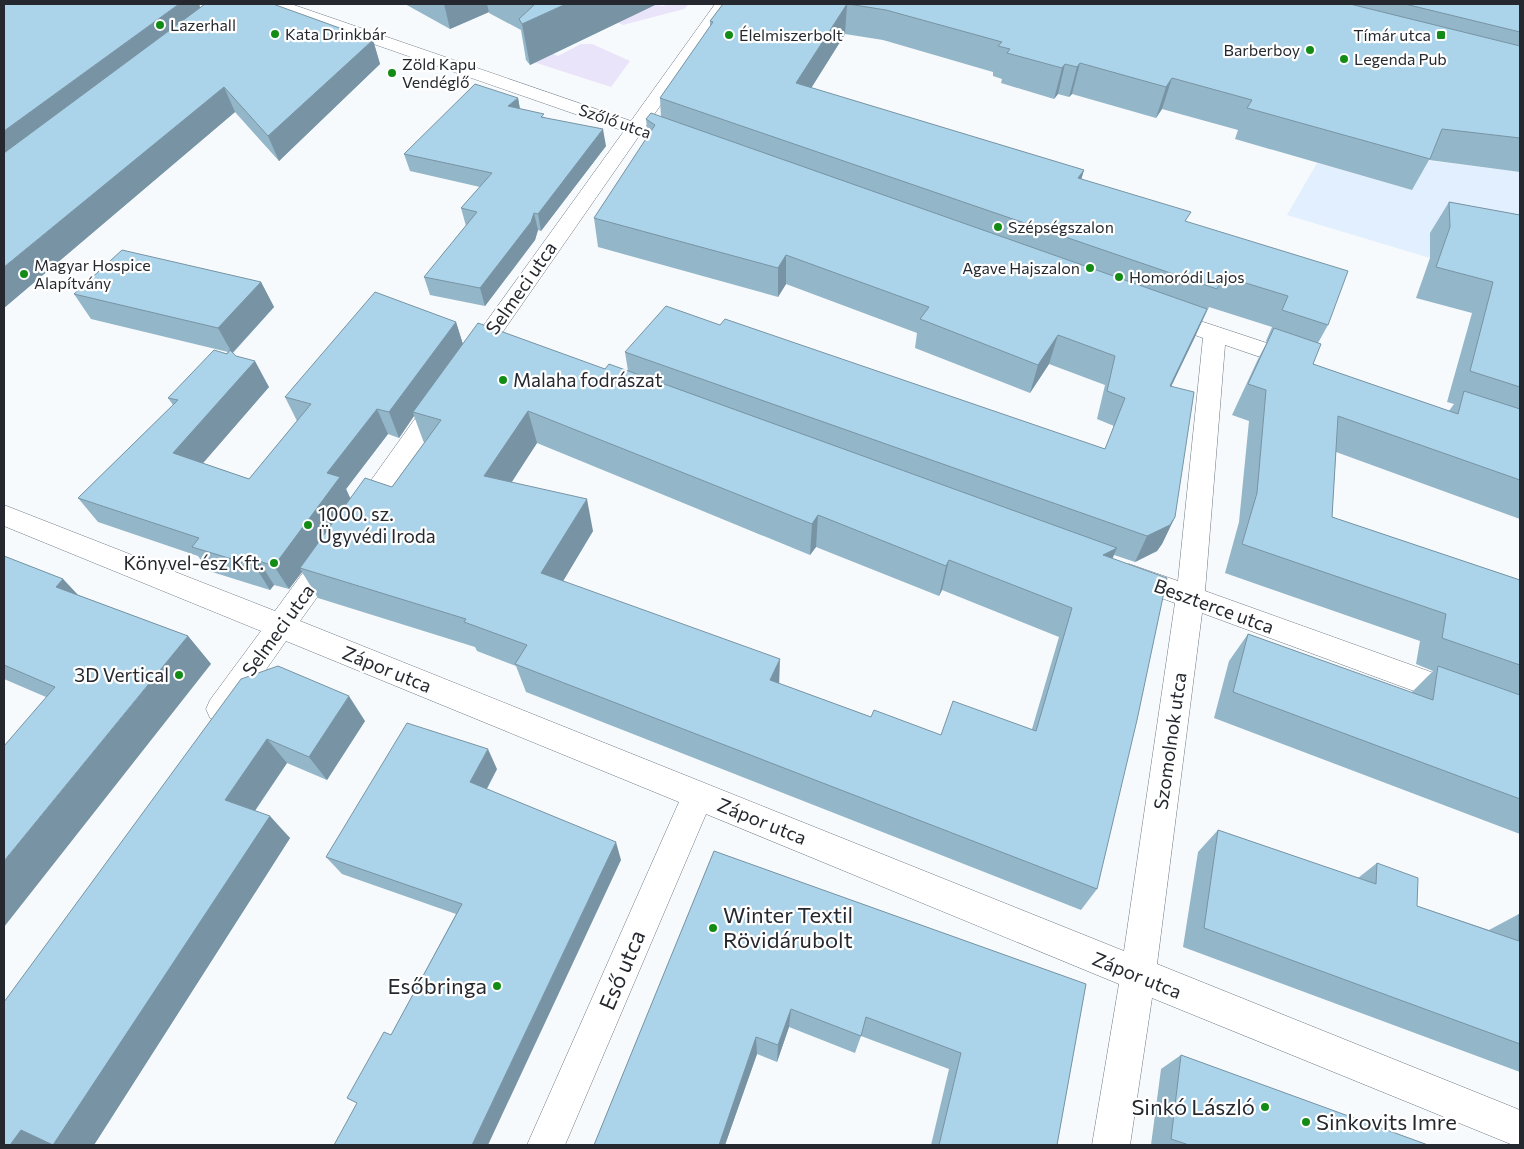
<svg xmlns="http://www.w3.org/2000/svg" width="1524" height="1149" font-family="Commissioner,sans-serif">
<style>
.built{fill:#e1efff}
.green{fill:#eae4fa}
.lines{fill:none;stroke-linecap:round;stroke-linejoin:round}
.street-casing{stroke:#6e7884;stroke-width:1}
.street{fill:#fff;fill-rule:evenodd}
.wall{fill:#93b6c9;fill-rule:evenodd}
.shaded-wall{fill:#7894a4}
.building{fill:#abd4ea;stroke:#7894a4;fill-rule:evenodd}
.poi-dot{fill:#138c16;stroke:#fff;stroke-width:2}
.labels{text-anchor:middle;stroke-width:4.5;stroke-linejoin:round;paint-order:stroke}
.far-poi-label{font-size:16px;fill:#25292f;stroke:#fff;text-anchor:start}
.far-street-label{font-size:16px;fill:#25292f;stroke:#fff}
.street-label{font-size:19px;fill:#25292f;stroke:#fff}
.poi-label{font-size:19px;fill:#25292f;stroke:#fff;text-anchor:start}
.near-poi-label{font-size:22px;fill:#25292f;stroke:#fff;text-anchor:start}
.near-street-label{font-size:22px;fill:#25292f;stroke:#fff}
</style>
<rect width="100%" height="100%" fill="#f7fafc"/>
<path class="built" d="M1424,160L1520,172V275L1430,258L1287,215L1317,163L1412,190Z"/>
<path class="green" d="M581,4H651L664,6L666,4H689L684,9L623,25Z
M581,44H592L630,61L611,87L524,59L542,49L558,56Z"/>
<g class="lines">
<g class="street-casing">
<path id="street" d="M268,4H291L631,121L715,4H731L646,126L690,141L693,145L690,149C674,153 654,141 639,136L479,366L471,368L463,366L459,360L463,354L624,131L270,8Z
M1164,309L1306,356L1310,362L1306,368L1298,370L1225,345L1205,591L1520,704V730L1202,613L1157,964L1520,1110V1145H1513L1152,998L1130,1145H1092L1119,984L706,814L565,1145H527L679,802L286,641L232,718L221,722L210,718L206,709L210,700L261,631L4,526V505L275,611L321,548L331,545L341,548L345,556L341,564L300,621L1124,951L1175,603L1119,583L1115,575L1119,567L1129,564L1178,581L1203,338L1156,321L1153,316L1156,311Z
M441,392L450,395L453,401L450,407L370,521L361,524L352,521L348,514L352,507L432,395Z"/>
</g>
<use href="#street" class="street"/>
</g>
<path class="wall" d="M199,4L200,7L373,40L380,64L279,161L235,112L4,308Z
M405,4H657L530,65L526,60L521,30L489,13V12L450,29Z
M723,4H1520V172L1429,160L1412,190L1235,139L1238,130L1162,109L1156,118L1072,94L1069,97L1058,94L1054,99L1001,83L1002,79L993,76V72L883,40L845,34L811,88L1084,170L1081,179L1187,222L1328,325L1318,343L1313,364L1449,411L1454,404L1447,402L1472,313L1416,298L1430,258V233L1449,202L1520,215V519L1336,452L1332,517L1520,580V834L1214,718L1229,661L1248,634L1411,693L1433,671L1416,664L1420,641L1225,573L1239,522L1249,421L1232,415L1258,359L1267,342L1266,341L1272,327L1209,307L1203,320L1171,386L1175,517L1162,544L1157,551L1135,562L1114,555L1113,558L1097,889L1081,910L526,692L516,666L477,651L475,647L318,598L302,572L289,589L274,585L270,590L209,571L198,556L98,522L78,498L173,405L168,398L228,352L91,319L74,294L261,282L274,307L233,353L269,387L203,463L249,479L297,421L285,397L456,322L463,344L605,369L628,371L625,352L720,325L1105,449L1114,426L1097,419L1105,385L1049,364L1030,393L915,348L917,333L786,284L778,297L598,247L594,218L648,136L646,119L661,117L660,98L710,27V21ZM414,416L424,443L392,487L350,498L346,489L388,434L399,438ZM537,443L810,555L816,547L939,596L942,590L1059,637L1032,729L941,735L871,717L780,684L563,581L593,531L511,482Z
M518,98L520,109L544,117L606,146L541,231L538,230L535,240L485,306L430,295L424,277L466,226L461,208L480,187L410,171L404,154Z
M4,556L63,579L78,595L188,636L211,664L46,697L4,679Z
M241,679L365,721L327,780L287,763L255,811L290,838L94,1145H4Z
M497,769L487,789L621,860L357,1103L347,1098L391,1035L456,914L342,874L326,857Z
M1218,830L1358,878L1377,863L1417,906L1489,930L1519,914L1520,915V1072L1183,947L1198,852Z
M714,851L1086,984L1057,1145H931L949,1069L861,1036L855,1053L789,1027L777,1062L757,1054L725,1145H594Z
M1181,1055L1428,1145H1151L1161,1069Z"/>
<path class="shaded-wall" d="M179,4H199L203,18L4,168V131Z
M444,4H487L489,12L450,29Z
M566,4H657L530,65L522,24Z
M847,4L845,34L795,114L796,83Z
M373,40L380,64L279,161L268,136Z
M1080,63L1072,94L1069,97L1077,67Z
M1065,64L1058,94L1054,99L1062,68Z
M1172,78L1162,109L1156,118L1166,87Z
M224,87L235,112L4,308V267Z
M518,98L521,116L508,106Z
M603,129L606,146L541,231L538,214Z
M1084,170L1075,201L1078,178Z
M534,213L538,230L535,240L485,306L480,288Z
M786,255V284L778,297V268Z
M261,282L274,307L232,353L218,328Z
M1207,309L1195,337L1158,414L1170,386Z
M456,322L464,348L413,412L414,416L399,438L389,412Z
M1058,335L1049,364L1030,393L1038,365Z
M255,361L269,387L190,478L173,453Z
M377,409L388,434L346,489L352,502L300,568L302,572L289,589L274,566L327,473Z
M528,411L537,443L495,508L484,476Z
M587,499L593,531L550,603L541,573Z
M818,515L816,547L810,555L812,524Z
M1175,517L1162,544L1157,551L1135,562L1147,536Z
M1117,548L1103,578V555Z
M949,560L942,590L939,596L946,566Z
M259,561L274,585L270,590L255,566Z
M63,579L90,608L56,587Z
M188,636L211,664L4,927V861Z
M780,659L779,688L770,680Z
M349,696L365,721L327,780L309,757Z
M267,739L287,763L247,822L225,800Z
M488,749L497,769L480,801L470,782Z
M270,816L290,838L94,1145H10L21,1130Z
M616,842L621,860L488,1145H472Z
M791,1009L789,1027L777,1062L778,1045Z
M756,1037L757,1054L725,1145H719Z"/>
<path class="building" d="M4,4H179L4,131Z
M205,4H273L373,40L268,136L224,87L4,267V153Z
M535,4H566L522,24L519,19Z
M723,4H847L796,83L1084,170L1078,178L1191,212L1185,221L1348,271L1328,325L1282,310L1288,296L1223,276L1217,289L660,98L713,22L710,21Z
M848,4H1350L1520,46V138L1442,129L1430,159L1247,108L1252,100L1172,78L1166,87L1080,63L1077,67L1065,64L1062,68L1007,53L1010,49L998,46L1002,42L886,10Z
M1405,4H1520V32Z
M475,84L518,98L508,106L544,114L541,117L603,129L538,214L534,213L531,222L480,288L424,277L477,212L461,208L492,173L404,154Z
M651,113L1207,309L1170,386L1194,392L1175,517L1170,525L1147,536L625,352L666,306L720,325L725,319L1105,449L1125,398L1107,391L1115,356L1058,335L1038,365L920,319L929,307L786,255L778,268L594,218L655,125L646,119Z
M1449,202L1520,215V387L1470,371L1493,282L1436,267L1450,227Z
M122,250L261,282L218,328L74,294Z
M375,292L456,322L389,412L377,409L327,473L340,477L274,566L259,561L255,566L192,547L199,538L78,498L178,400L168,398L214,350L227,354L230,350L236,356L255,361L173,453L249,479L311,404L285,397Z
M478,323L605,369L609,364L1117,548L1103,555L1167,578L1137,720L1097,889L515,664L527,645L464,622L466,619L300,568L365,478L392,487L441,420L413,412ZM528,411L812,524L818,515L946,566L949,560L1072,608L1036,731L953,701L941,735L874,710L871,717L770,680L780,659L541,573L587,499L484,476Z
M1274,328L1321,344L1313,364L1458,414L1464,391L1520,409V480L1338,416L1332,517L1520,580V665L1442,638L1446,614L1242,544L1257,493L1266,390L1248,384Z
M4,556L63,579L56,587L188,636L4,861V746L55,687L4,665Z
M1248,634L1433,700L1438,666L1520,695V799L1233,692Z
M278,666L349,696L309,757L267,739L225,800L270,816L53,1145L21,1130L10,1145H4V1002L241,679Z
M407,723L488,749L470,782L616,842L472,1145H334L357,1103L347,1098L384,1032L391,1035L462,904L326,857Z
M1218,830L1376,884L1377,863L1418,878L1417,906L1519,941V914L1520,915V1044L1204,928Z
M714,851L1086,984L1057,1145H939L961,1053L866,1017L861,1036L791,1009L778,1045L756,1037L719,1145H594Z
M1181,1055L1428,1145H1189L1171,1139Z"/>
<g class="poi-dot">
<circle cx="160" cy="25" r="5"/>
<circle cx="275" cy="34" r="5"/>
<circle cx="729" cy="35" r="5"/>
<rect x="1436" y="30" width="10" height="10" rx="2.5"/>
<circle cx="1310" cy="50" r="5"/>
<circle cx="1344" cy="59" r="5"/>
<circle cx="392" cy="73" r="5"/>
<circle cx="998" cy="227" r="5"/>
<circle cx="1090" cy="268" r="5"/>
<circle cx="24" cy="274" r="5"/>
<circle cx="1119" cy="277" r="5"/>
<circle cx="503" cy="380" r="5"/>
<circle cx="308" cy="525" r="5"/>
<circle cx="274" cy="563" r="5"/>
<circle cx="179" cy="675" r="5"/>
<circle cx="713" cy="928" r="5"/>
<circle cx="497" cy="986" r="5"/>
<circle cx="1265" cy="1107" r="5"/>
<circle cx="1306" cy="1122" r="5"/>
</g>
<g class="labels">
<g class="far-poi-label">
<text x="170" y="31">Lazerhall</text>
<text x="285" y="40">Kata Drinkbár</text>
<text x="739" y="41">Élelmiszerbolt</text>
<text x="1431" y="41" text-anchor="end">Tímár utca</text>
<text x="1300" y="56" text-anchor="end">Barberboy</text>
<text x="1354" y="65">Legenda Pub</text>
<text x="402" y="70">Zöld Kapu<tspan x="402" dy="18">Vendéglő</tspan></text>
<text x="1008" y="233">Szépségszalon</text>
<text x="34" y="271">Magyar Hospice<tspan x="34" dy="18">Alapítvány</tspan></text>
<text x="1080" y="274" text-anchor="end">Agave Hajszalon</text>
<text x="1129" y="283">Homoródi Lajos</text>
</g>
<g class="far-street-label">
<text transform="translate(615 121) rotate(19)" y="6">Szőlő utca</text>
</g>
<g class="street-label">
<text transform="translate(521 288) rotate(-55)" y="7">Selmeci utca</text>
<text transform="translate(1214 606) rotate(20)" y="7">Beszterce utca</text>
<text transform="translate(278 630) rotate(-54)" y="7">Selmeci utca</text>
<text transform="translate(387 669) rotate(22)" y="7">Zápor utca</text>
<text transform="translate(1170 741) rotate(-82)" y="7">Szomolnok utca</text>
<text transform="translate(762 821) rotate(22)" y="7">Zápor utca</text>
<text transform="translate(1137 975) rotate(22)" y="7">Zápor utca</text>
</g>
<g class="poi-label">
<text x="513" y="387">Malaha fodrászat</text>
<text x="318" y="521">1000. sz.<tspan x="318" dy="22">Ügyvédi Iroda</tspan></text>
<text x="264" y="570" text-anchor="end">Könyvel-ész Kft.</text>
<text x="169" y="682" text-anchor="end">3D Vertical</text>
</g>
<g class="near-poi-label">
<text x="723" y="923">Winter Textil<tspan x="723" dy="25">Rövidárubolt</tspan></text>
<text x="487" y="994" text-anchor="end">Esőbringa</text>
<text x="1255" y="1115" text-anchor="end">Sinkó László</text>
<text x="1316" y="1130">Sinkovits Imre</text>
</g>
<g class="near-street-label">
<text transform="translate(622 970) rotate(-67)" y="8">Eső utca</text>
</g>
</g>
<rect width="1524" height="1149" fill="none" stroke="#25292f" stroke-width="10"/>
</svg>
